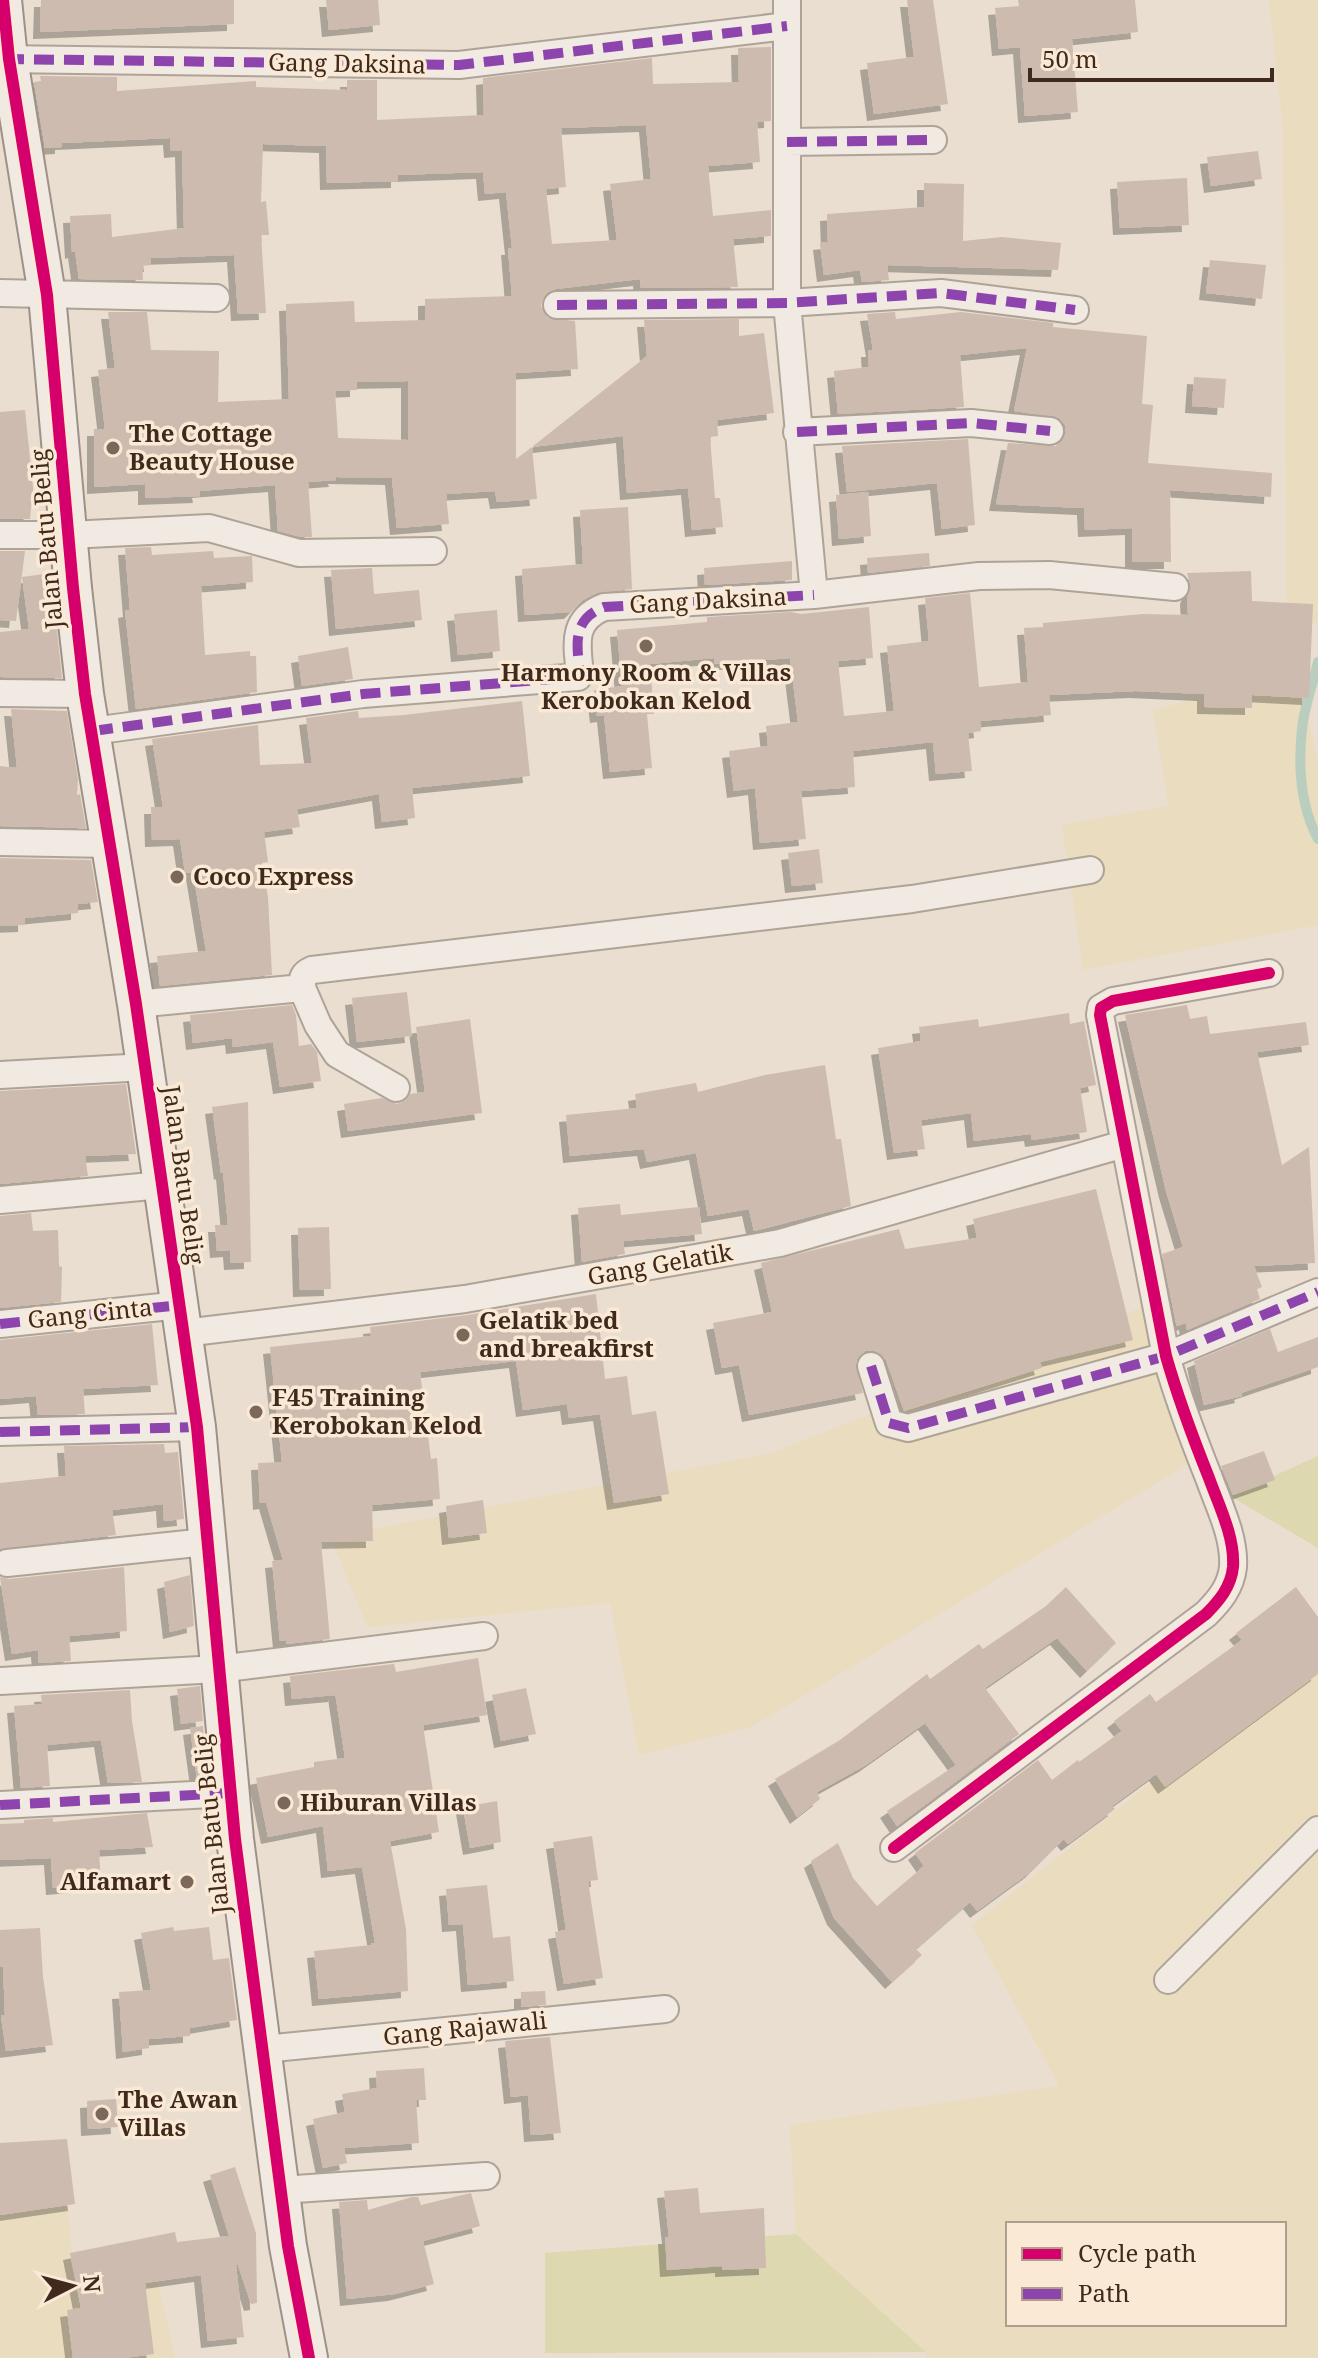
<svg xmlns="http://www.w3.org/2000/svg" width="1318" height="2358" font-family="'Noto Serif',serif">
<style>
.farmland{fill:#eadcbe;fill-rule:evenodd}
.green{fill:#ddd8b0}
.lines{fill:none;stroke-linecap:round;stroke-linejoin:round}
.stream{stroke:#bacec0;stroke-width:10}
.building{fill:#cebbaf;fill-rule:evenodd;filter:url(#shadow)}
.street-casing{stroke:#afa397;stroke-width:30}
.secondary-casing{stroke:#9e9288;stroke-width:40}
.street{stroke:#f0eae2;stroke-width:26}
.secondary{stroke:#f0eae2;stroke-width:36}
.quiet{stroke:#8e44ad;stroke-width:10;stroke-dasharray:20 10;stroke-linecap:butt}
.cycleway-casing{stroke:#faead5;stroke-width:17}
.cycleway{stroke:#d6006c;stroke-width:12}
.poi-dot{fill:#7b685b;stroke:#faead5;stroke-width:3}
.labels{text-anchor:middle;stroke-width:7;stroke-linejoin:round;paint-order:stroke}
.street-label{font-size:24px;fill:#40291d;stroke:#faead5}
.poi-label{font-size:24px;font-weight:bold;fill:#40291d;stroke:#faead5;text-anchor:start}
</style>
<defs>
<filter id="shadow"><feDropShadow dx="-7" dy="7" stdDeviation="0" flood-color="#0004"/></filter>
</defs>
<rect width="100%" height="100%" fill="#e9decf"/>
<path class="farmland" d="M1269,0H1318V622L1287,627L1283,128Z
M1297,672L1318,762V925L1083,970L1062,825L1169,806L1153,710Z
M1155,1302L1190,1463L751,1727L639,1755L610,1603L368,1627L330,1537L772,1453Z
M1318,1650V2358H926V2352L796,2234L790,2125L1059,2086L972,1925ZM1008,2224H1284V2324H1008Z
M67,2202L73,2264L152,2256L175,2358H0V2212Z"/>
<path class="green" d="M1318,1456V1548L1230,1496Z
M796,2234L926,2352L545,2353V2253Z"/>
<g class="lines">
<path class="stream" d="M1318,662C1313,684 1304,707 1302,729C1298,766 1301,807 1318,839"/>
</g>
<path class="building" d="M41,0H234V24L40,32Z
M326,0H378L380,25L329,30Z
M907,0H933L948,104L874,114L867,63L914,57Z
M1018,0H1135L1138,32L1072,39L1078,112L1025,116L1020,47L999,49L995,8L1019,6Z
M771,47V121L757,122L760,162L708,166L713,216L771,210V236L733,239L738,287L641,288L640,279L556,289L548,292L543,298L541,306L548,318L575,321L578,369L516,373V459L532,447L537,499L497,502L495,491L446,494L449,524L397,528L392,478L335,477L336,480L308,482L312,537H301L278,531L275,485L199,491L200,496L145,498V484L94,487V429H105L98,370L115,368L108,312H147L151,350L219,351L218,402L289,399L286,304L354,301L355,322L425,320V299L512,296L508,248H512L506,192L485,194L483,172L398,175V181L327,183L326,146L263,144L261,202L266,201L269,235H261L266,313L238,314L234,255L150,258L151,265L142,266L143,280L79,279L75,251L72,252L70,216L111,214L112,237L184,228L182,150L171,151L170,138L62,143V147L45,148L34,82L41,81L40,76L117,77V91L256,81V87L347,90V80H377V120L484,115L483,78L652,58L653,84L739,82L738,48ZM646,125L651,179L610,184L617,240L552,244L546,189L566,187L561,128ZM408,381V440L338,438L335,391L357,390V382Z
M1258,151L1262,179L1211,186L1207,157Z
M1187,178L1189,225L1120,228L1117,182Z
M924,183L964,184L963,241L1002,237L1061,243L1058,270L887,265L889,280L862,282L860,270L824,275L820,243L828,242L827,214L924,207Z
M1210,260L1266,265L1262,299L1206,293Z
M895,312L896,319L961,312L1053,323V327L1147,336L1142,404L1153,405L1148,463L1272,473L1271,497L1170,490L1171,562H1132V528L1085,530L1084,508L996,504L1008,443L1056,446L1062,441L1066,433L1065,425L1059,418L1014,411L1027,348L960,355L964,407L838,414L834,371L869,367L868,350H873L867,314Z
M739,319V336L764,333L774,413L717,420L718,436L710,437L715,498H720L723,527L692,530L688,488L627,493L623,436L532,447L647,356L644,320Z
M1194,377L1226,379L1224,408L1192,406Z
M25,410L35,507H31L30,519H0V412Z
M968,439L975,525L942,529L937,483L847,492L842,446Z
M868,492L871,536L839,539L836,495Z
M628,507L632,589L597,593L583,600L571,612L525,615L522,569L583,564L580,510Z
M151,547L152,555L213,551L214,558L252,556L253,582L201,586L205,655L250,651V656H256L257,692L136,709L125,611L130,610L125,548Z
M0,551H25L16,621L0,620Z
M929,553L930,566L868,573L867,558Z
M792,561V580L705,585L704,568Z
M372,568L374,594L419,590L422,620L336,629L331,570Z
M1251,571L1252,601L1313,604L1309,698L1252,695V708L1204,707V694L1136,691L1049,695L1051,715L980,721L981,731L968,733L972,771L936,774L933,742L853,751L855,787L801,791L806,839L760,843L755,788L734,791L729,751L768,746L766,726L798,722L790,658L714,664V658L650,664L654,714H647L652,768L610,772L604,715L597,716L594,690L622,686L617,630L707,622V617L791,612L801,614L869,607L873,658L838,661L844,716L894,711L887,646L929,641L925,598L970,593L979,687L1028,682L1024,628L1043,627V623L1143,614L1188,615L1187,597L1191,588L1187,573Z
M51,573L62,678L0,677V632L29,629L22,577Z
M497,610L500,651L458,655L454,614Z
M348,647L353,679L302,686L298,656Z
M522,701L530,776L412,788L415,818L382,822L379,794L297,809L300,827L264,832L268,862L262,863L268,897L272,975L160,986L157,956L206,951L193,872L185,873L180,839L152,840L151,807H163L152,739L258,725L260,765L312,763L306,718L358,711L359,718L404,715Z
M11,709L67,711L78,779L77,795L80,794L86,828L0,826V766L17,768Z
M819,849L823,883L792,886L788,853Z
M0,858L91,860L98,902L78,904V913L25,918V925L0,926Z
M407,992L412,1036L357,1042L352,998Z
M292,1005L296,1015L299,1046L311,1044L317,1052L321,1081L280,1087L273,1042L233,1047L232,1038L193,1043L190,1015Z
M1187,1005L1190,1019L1207,1016L1210,1034L1306,1022L1309,1045L1257,1052L1282,1165L1309,1147L1315,1263L1254,1266L1262,1287L1257,1289L1260,1299L1187,1330L1186,1323L1177,1326L1176,1323L1162,1254L1183,1247L1166,1191L1125,1015Z
M1069,1013L1070,1024L1084,1021L1096,1085L1080,1088L1087,1132L1032,1140L1031,1134L974,1141L971,1113L921,1120L925,1149L894,1153L878,1048L921,1041L919,1027L978,1019L979,1027Z
M470,1019L482,1113L348,1131L344,1104L382,1098L397,1104L405,1101L410,1094L425,1092L416,1027Z
M825,1065L836,1139H841L851,1206L754,1231L749,1209L708,1216L696,1153L647,1162L644,1149L570,1156L566,1115L637,1108L635,1094L696,1083L698,1092L765,1075Z
M126,1084L136,1154L85,1156L88,1176L0,1184V1091Z
M248,1102L251,1262L231,1263L230,1250L217,1251L215,1225H228L223,1172L221,1173L212,1107Z
M1096,1189L1133,1340L1040,1362L1042,1368L904,1411L886,1360L875,1351H865L856,1362L863,1393L749,1415L739,1365L722,1368L713,1323L772,1312L761,1263L899,1229L905,1249L977,1238L973,1219Z
M620,1204L621,1215L699,1207L702,1234L623,1241L625,1254L582,1262L578,1208Z
M31,1213L33,1231L58,1230L59,1266L62,1267L61,1302L0,1308V1216Z
M329,1227L331,1289L300,1290L298,1228Z
M596,1294L605,1379L627,1376L632,1415L656,1411L669,1494L614,1503L600,1414L569,1418L567,1404L523,1410L516,1361L420,1372L431,1459L437,1458L440,1499L372,1505L373,1541L321,1542L330,1639L286,1644V1640L280,1641L272,1561L283,1560L266,1502L260,1503L258,1463L282,1462L270,1347L371,1336L370,1327L467,1315Z
M152,1324L158,1385L83,1389L85,1414L38,1415L36,1396L0,1399V1340Z
M1270,1329L1278,1352L1318,1337V1367L1241,1393L1242,1396L1204,1405L1194,1361Z
M164,1444L165,1453L178,1452L184,1519L164,1521L163,1504L112,1510L116,1535L0,1549V1483L66,1476L64,1446Z
M1264,1451L1275,1480L1233,1495L1221,1466Z
M483,1500L487,1533L449,1538L446,1506Z
M124,1567L127,1631L69,1636L71,1661L39,1663L38,1650L12,1654L0,1577L9,1579Z
M190,1575L194,1626L170,1632L164,1582Z
M1066,1587L1116,1643L1087,1671L1057,1638L985,1688L1019,1734L897,1826L887,1811L956,1765L925,1723L866,1765L817,1792L820,1799L797,1817L775,1779L840,1740L927,1674L930,1679L979,1644L983,1649L1046,1606Z
M1296,1587L1318,1617V1674L1165,1787L1156,1774L1112,1806L1115,1809L1068,1844L1064,1839L1032,1871L977,1911L970,1902L916,1949L922,1955L892,1982L834,1918L811,1861L838,1843L853,1878L877,1906L924,1866L915,1853L1038,1760L1052,1780L1078,1760L1079,1762L1122,1731L1114,1721L1150,1694L1156,1702L1242,1640L1236,1633Z
M478,1658L487,1715L423,1725L439,1832L390,1841L406,1929L408,1991L319,1999L314,1951L371,1945V1943H375L362,1867L328,1871L323,1826L268,1837L256,1778L314,1767V1762L345,1758L335,1692V1695L292,1699L290,1676L394,1664L396,1672Z
M200,1686L203,1721L181,1724L177,1689Z
M526,1688L536,1734L501,1741L492,1695Z
M130,1690L132,1721L142,1782L108,1783L101,1740L47,1745L50,1786L21,1788L14,1706L42,1704L41,1695Z
M203,1726L208,1778L197,1779L190,1728Z
M497,1801L501,1842L470,1848L463,1807Z
M147,1813L153,1847L99,1850L101,1884L53,1888L51,1858L0,1860V1824L24,1823V1820L53,1818V1822Z
M592,1836L598,1880L588,1881L603,1978L564,1984L555,1932L566,1930L553,1842Z
M487,1885L493,1938L510,1936L514,1981L468,1985L463,1924L449,1925L446,1889Z
M173,1927L174,1931L209,1927L213,1960L229,1958L237,2020L190,2028V2036L149,2039V2048L123,2052L119,1992L151,1990L141,1933Z
M40,1928L43,1977L53,2045L6,2051L1,2016L5,2015L3,1966L0,1967V1930Z
M545,1991L546,2005L521,2007V1992Z
M550,2037L561,2133L531,2135L528,2095L511,2097L505,2041Z
M424,2068L426,2100H416L419,2143L344,2148L347,2163L323,2168L313,2119L345,2112L342,2094L377,2088L376,2071Z
M116,2099L118,2127L88,2129L87,2101Z
M67,2139L75,2204L0,2215V2143Z
M235,2167L256,2233L257,2303L251,2304L238,2265H236L244,2337L208,2341L201,2275L145,2283L154,2354L124,2358H73L67,2310L81,2308L70,2253L175,2232L177,2242L229,2236L210,2175Z
M698,2188L700,2213L764,2208L766,2268L722,2270V2266L667,2270L665,2237H669L664,2191Z
M471,2193L480,2226L423,2241L434,2284L395,2294L347,2299L339,2202L367,2200L368,2210L412,2197H418L421,2205Z"/>
<g class="lines">
<g class="street-casing">
<path id="street" d="M787,0V303L814,595
M0,59L459,65L787,26
M787,142L933,140
M0,293L216,298
M557,305L787,303L941,293L1075,310
M797,432L971,423L1050,431
M0,535H69L209,528L299,553L433,551
M0,693L85,694
M93,731L363,694L578,677L580,674C577,645 571,620 604,607L814,595L979,576L1049,575L1175,587
M0,842L111,844
M302,988L318,1025L337,1054L396,1088
M136,1004L302,988C302,978 303,974 312,970L912,899L1090,870
M0,1075L146,1067
M0,1200L162,1185
M0,1324L180,1305
M184,1333L465,1299L780,1243L1124,1144
M871,1366L889,1423L908,1428L1166,1356L1318,1292
M0,1432L197,1427
M7,1563L206,1542
M0,1681L218,1669L484,1636
M0,1805L231,1793
M894,1848L1206,1614C1219,1601 1231,1587 1233,1567C1235,1537 1219,1506 1209,1478C1193,1438 1178,1398 1166,1356L1100,1015L1101,1008L1113,1001L1269,973
M1168,1980L1318,1830
M264,2049L665,2009
M281,2190L486,2176"/>
</g>
<g class="secondary-casing">
<path id="secondary" d="M3,0L9,59L47,295L73,588L85,694L136,1004L197,1427L235,1839L288,2246L309,2358"/>
</g>
<use href="#street" class="street"/>
<use href="#secondary" class="secondary"/>
<path class="quiet" d="M4,59L459,65L787,26
M787,142L933,140
M557,305L787,303L941,293L1075,310
M797,432L971,423L1050,431
M93,731L363,694L578,677L580,674C577,645 571,620 604,607L814,595
M0,1324L180,1305
M871,1366L889,1423L908,1428L1166,1356L1318,1292
M0,1432L197,1427
M0,1805L231,1793"/>
<g class="cycleway-casing">
<path id="cycleway" d="M3,0L9,59L47,295L73,588L85,694L136,1004L197,1427L235,1839L288,2246L309,2358
M894,1848L1206,1614C1219,1601 1231,1587 1233,1567C1235,1537 1219,1506 1209,1478C1193,1438 1178,1398 1166,1356L1100,1015L1101,1008L1113,1001L1269,973"/>
</g>
<use href="#cycleway" class="cycleway"/>
</g>
<g class="poi-dot">
<circle cx="113" cy="448" r="8"/>
<circle cx="646" cy="646" r="8"/>
<circle cx="177" cy="877" r="8"/>
<circle cx="463" cy="1335" r="8"/>
<circle cx="256" cy="1412" r="8"/>
<circle cx="284" cy="1803" r="8"/>
<circle cx="187" cy="1882" r="8"/>
<circle cx="102" cy="2114" r="8"/>
</g>
<g class="labels">
<g class="street-label">
<text transform="translate(347 64) rotate(1)" y="8">Gang Daksina</text>
<text transform="translate(47 539) rotate(-95)" y="8">Jalan Batu Belig</text>
<text transform="translate(708 601) rotate(-3)" y="8">Gang Daksina</text>
<text transform="translate(183 1175) rotate(82)" y="8">Jalan Batu Belig</text>
<text transform="translate(660 1265) rotate(-10)" y="8">Gang Gelatik</text>
<text transform="translate(90 1314) rotate(-6)" y="8">Gang Cinta</text>
<text transform="translate(212 1824) rotate(-96)" y="8">Jalan Batu Belig</text>
<text transform="translate(465 2029) rotate(-6)" y="8">Gang Rajawali</text>
</g>
<g class="poi-label">
<text x="129" y="442">The Cottage<tspan x="129" dy="28">Beauty House</tspan></text>
<text x="646" y="681" text-anchor="middle">Harmony Room &amp; Villas<tspan x="646" dy="28">Kerobokan Kelod</tspan></text>
<text x="193" y="885">Coco Express</text>
<text x="479" y="1329">Gelatik bed<tspan x="479" dy="28">and breakfirst</tspan></text>
<text x="272" y="1406">F45 Training<tspan x="272" dy="28">Kerobokan Kelod</tspan></text>
<text x="300" y="1811">Hiburan Villas</text>
<text x="171" y="1890" text-anchor="end">Alfamart</text>
<text x="118" y="2108">The Awan<tspan x="118" dy="28">Villas</tspan></text>
</g>
</g>
<rect x="1006" y="2222" width="280" height="104" fill="#faead5" stroke="#b09d8b" stroke-width="2"/>
<rect x="1022" y="2248" width="40" height="12" fill="#d6006c" stroke="#b09d8b" stroke-width="2"/>
<text x="1078" y="2262" font-size="24" fill="#40291d">Cycle path</text>
<rect x="1022" y="2288" width="40" height="12" fill="#8e44ad" stroke="#b09d8b" stroke-width="2"/>
<text x="1078" y="2302" font-size="24" fill="#40291d">Path</text>
<g transform="translate(72 2286) rotate(84)" stroke="#faead5" stroke-width="6" paint-order="stroke">
<path d="M0-6L14 30L0 20L-14 30Z" fill="#40291d"/>
<text y="-12" font-size="22" font-weight="bold" text-anchor="middle" fill="#40291d">N</text>
</g>
<path d="M1030 68v12h242v-12" fill="none" stroke="#40291d" stroke-width="4"/>
<text x="1042" y="68" font-size="24" fill="#40291d" stroke="#faead5" stroke-width="6" paint-order="stroke">50 m</text>
</svg>
